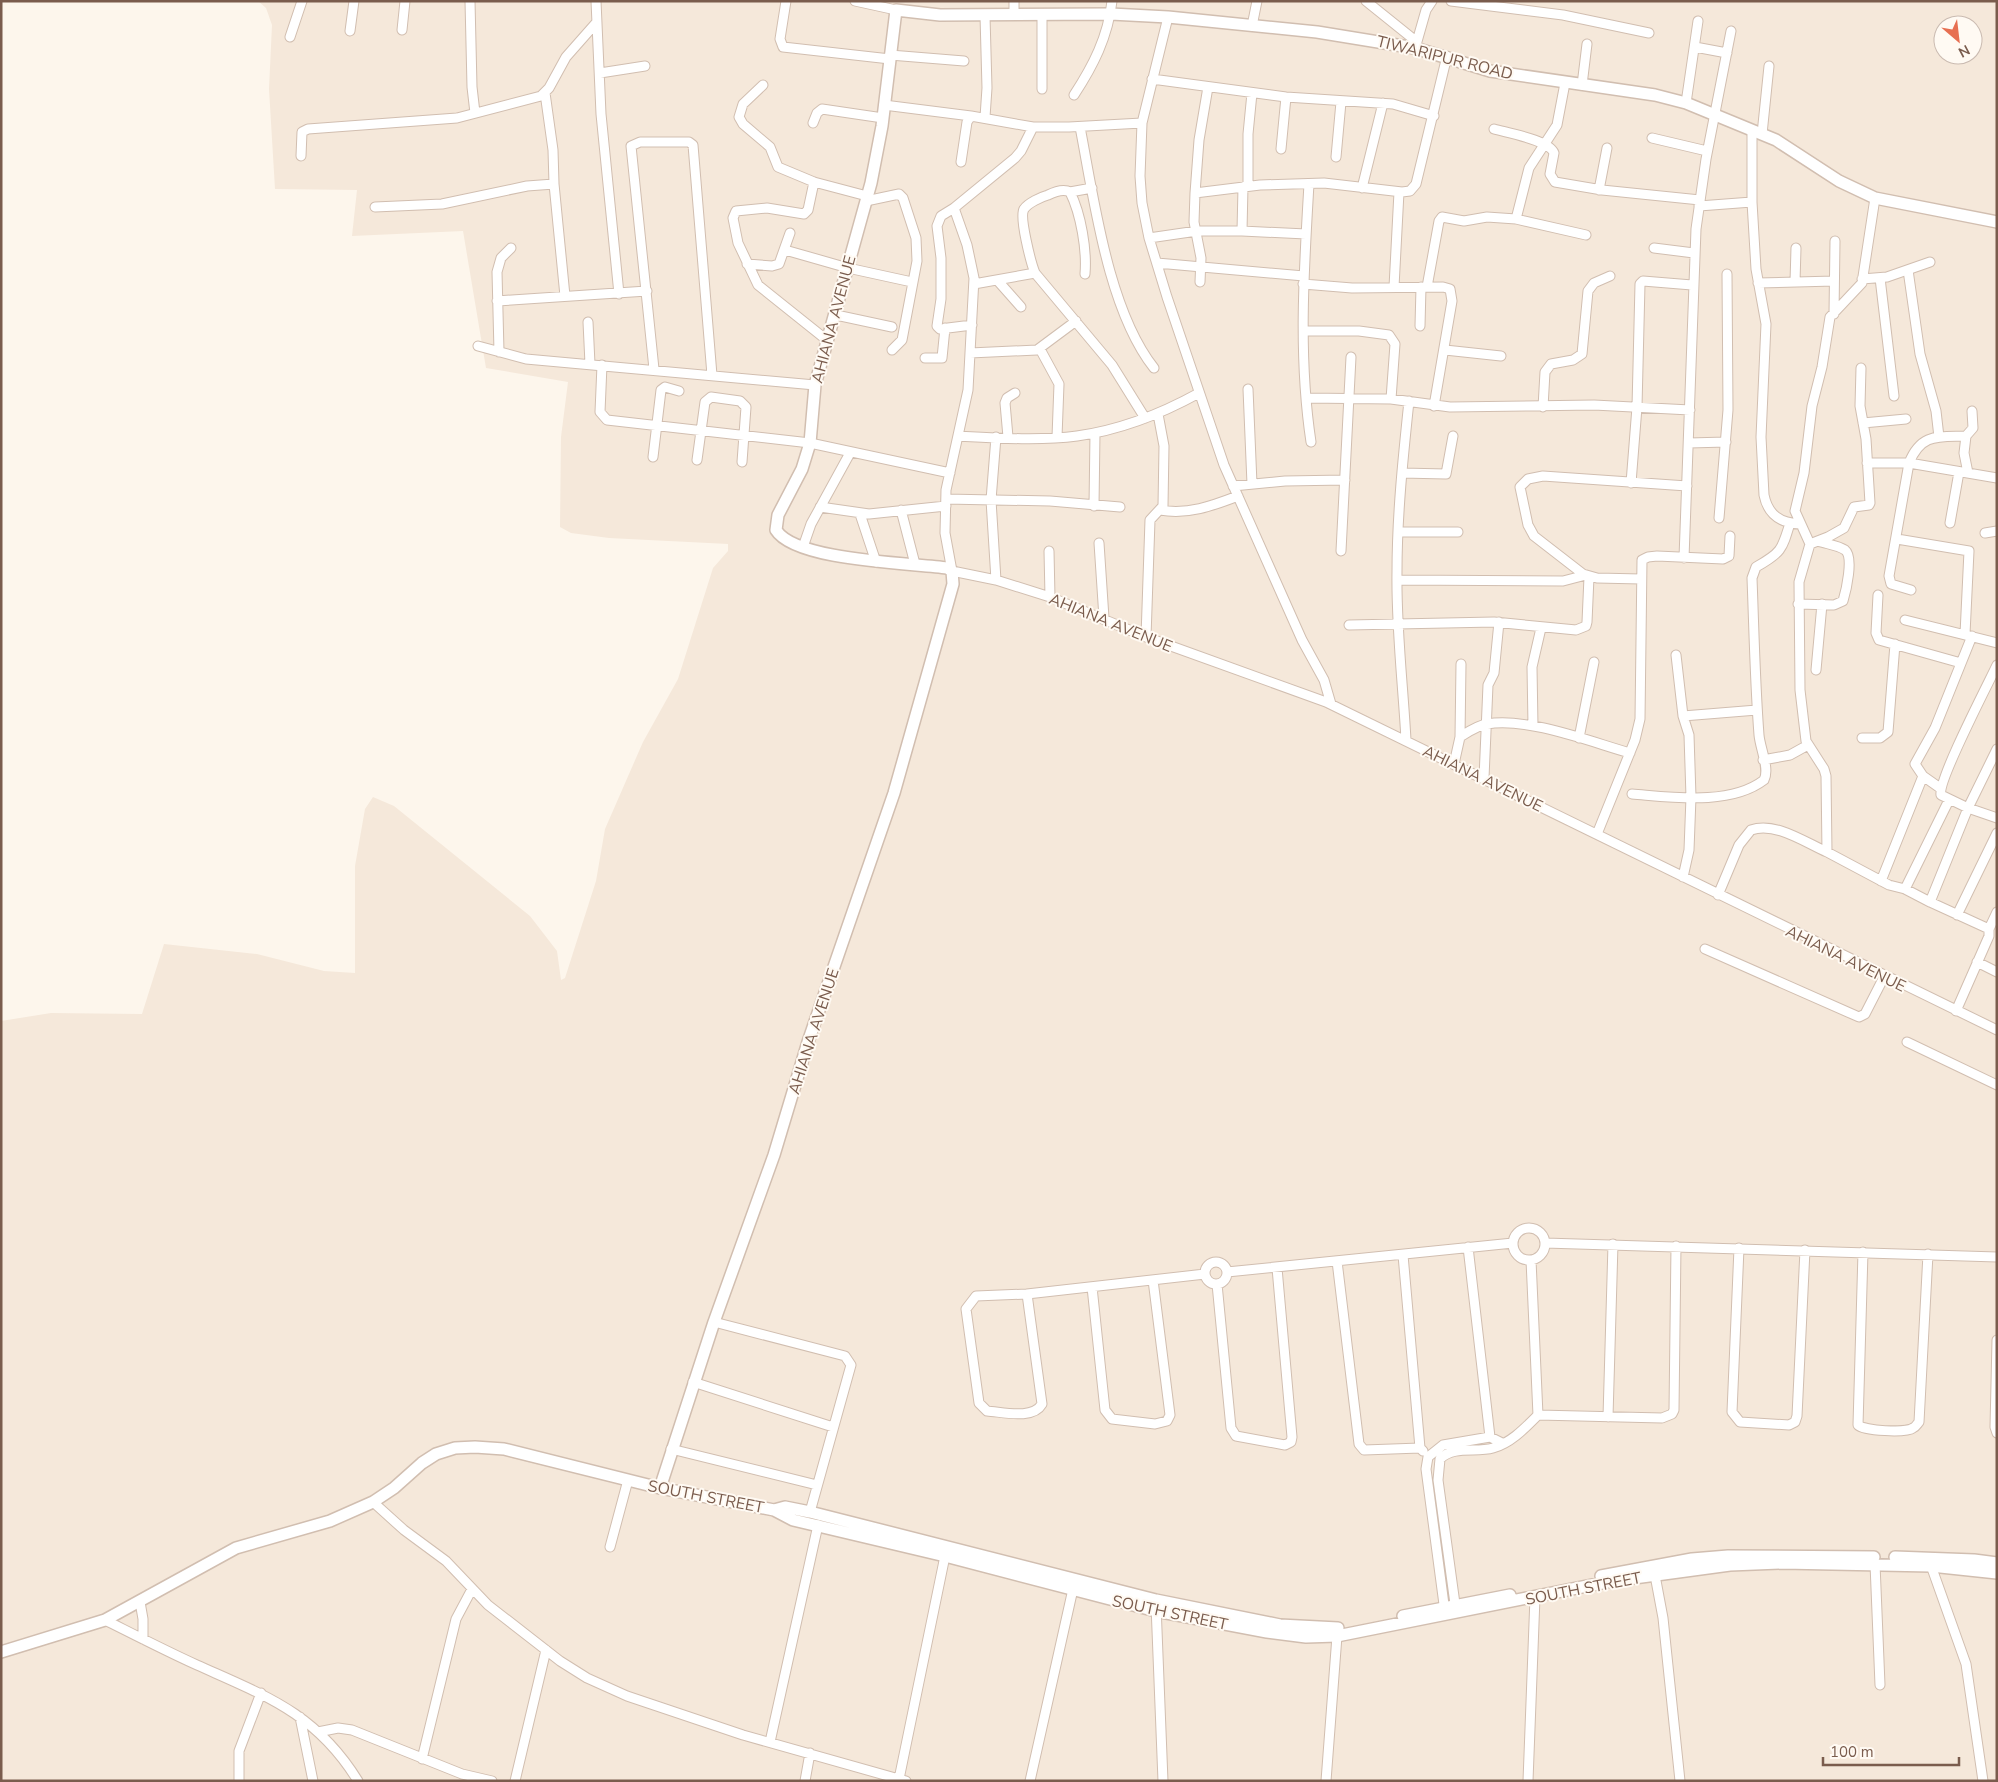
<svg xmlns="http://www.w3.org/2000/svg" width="1998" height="1782" font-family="'Nunito Sans',sans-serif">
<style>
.residential{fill:#f5e8da;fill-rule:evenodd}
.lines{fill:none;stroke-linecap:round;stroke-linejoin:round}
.minor-casing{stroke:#d1beb0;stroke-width:11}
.tertiary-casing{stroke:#d1beb0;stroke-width:14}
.minor{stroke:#fff;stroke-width:9}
.tertiary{stroke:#fff;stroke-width:11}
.labels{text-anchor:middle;stroke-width:4;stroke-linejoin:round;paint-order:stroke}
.street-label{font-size:16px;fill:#7a5c4d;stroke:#fffaf3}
</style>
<rect width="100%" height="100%" fill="#fdf6ec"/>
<path class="residential" d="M258,1H1997V1781H1V1021L51,1013L142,1014L164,944L257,954L324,971L355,973V866L365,809L373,797L394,806L530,916L557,951L561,980L565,978L596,881L605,829L643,742L678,679L713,568L728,551V544L609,538L571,533L560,527L561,437L568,382L486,368L463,231L352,236L357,190L275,189L269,89L272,25L266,8ZM1943,25H1973V55H1943Z"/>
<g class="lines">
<g class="minor-casing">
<path id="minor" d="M470,1L472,87L475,113
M596,1L601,114L619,294
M786,1L780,39L783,47L890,59
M855,1L896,10
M1366,1L1417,42
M1451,1L1563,15L1649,33
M1042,14V89
M1014,15V1
M985,16L987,88L985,117
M1168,17L1142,123L1069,127H1033L1021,151L1015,158L954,208L967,245L974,278L968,390L946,490L945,533L952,571L996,580L1050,597L1146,637L1326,702L1997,1030
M1252,26L1257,1
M402,30L405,1
M350,31L354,1
M290,37L302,1
M1416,45L1426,10L1432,1
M1695,47L1727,53
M890,55L964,61
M600,73L645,66
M1152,79L1286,97L1393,104L1434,116
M763,85L743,104L739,117L743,124L770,147L778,167L814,182L867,196
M1582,85L1587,44
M545,93L553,150L554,184L565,296
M1074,95C1093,66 1108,37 1112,1
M1686,103L1698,21
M884,105L971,116
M813,123L817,113L822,109L883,118
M1142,123L1140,176L1142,203L1149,238L1167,297L1224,465L1302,640L1324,680L1331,704
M1080,127C1094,199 1108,310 1154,368
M1494,129C1508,133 1549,140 1554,153L1550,174L1555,182L1602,190L1700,200
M1752,131V202L1756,269L1766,324L1761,437L1764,495C1768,515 1780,523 1800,524
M1762,134L1769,66
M1652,138L1707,151
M1281,149L1286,97
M301,156L302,132L308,129L457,118L541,96L549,88L566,57L596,23
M1336,157L1341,102
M961,162L967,122L971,116L1033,127
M814,182L808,210L804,214L767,208L736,211L733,218L738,243L758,285L828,341
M1309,184C1304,269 1298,356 1311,442
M1362,188L1383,103
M1599,190L1607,148
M1070,192L1092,188
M1195,193L1260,185L1324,183L1402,192L1410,191L1416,184L1447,56
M1875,198L1862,283L1830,317L1822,367L1812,406L1804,473L1795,511L1810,544L1799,582L1800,690L1806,741L1824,769L1826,776L1827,852L1889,885L1905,889L1930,902
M866,201L899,194L903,198L916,238L917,261L902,340L892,350
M1699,206L1752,202
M375,207L442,204L527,186L554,184
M954,208L941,216L937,226L941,258V299L937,326L940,329L972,325
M1516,219L1529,168L1557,125L1565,83
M1242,231L1243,187L1248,185V134L1252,93
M1149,238L1197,231H1242L1306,234
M1654,248L1694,253
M785,250L848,268L912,282
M1157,263L1304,276
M747,264L772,266L779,264L790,233
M1908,270L1920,354L1936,411L1939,437
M1085,274C1087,250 1081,214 1070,192C1063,188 1054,192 1048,195C1041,197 1028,203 1024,209C1019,217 1031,263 1035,273L1112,365L1145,418
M1880,278L1894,396
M1862,279L1887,277L1930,262
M998,281L1021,307
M1200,282L1201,258L1194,222L1195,193L1199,140L1208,87
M1795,282L1796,248
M1758,283L1834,281
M974,284L1035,273
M1303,284L1352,288L1443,287L1450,289L1452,301L1434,406
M1394,287L1399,192
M1427,287L1439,221L1442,217L1464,221L1487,217L1516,219L1586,235
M497,301L647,291
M1834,314L1835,241
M836,315L892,327
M588,322L590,364
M1420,326L1421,287
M1304,331H1359L1389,335L1395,344L1391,399
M478,346L526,359L815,385
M1040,349L1059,384L1057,437
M1445,350L1501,356
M499,352L497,272L501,258L511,248
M970,353L1037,350L1076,321
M925,358H942L945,328
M602,365L600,412L607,420L810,443L950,473
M654,369L631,146L640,142H689L693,145L712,375
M1248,389L1252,484
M1306,398L1391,399L1450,407L1594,405L1690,410
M1543,407L1545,372L1551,364L1573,360L1582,354L1588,291L1594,283L1610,276
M1863,423L1906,419
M958,436C995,438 1040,441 1077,436C1120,430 1161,414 1199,393
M1966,436L1964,453L1968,473
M1008,437L1005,403L1007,398L1015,393
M1689,443L1726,442
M653,457L661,390L665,387L679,391
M697,460L705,402L711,397L740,401L746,407L742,462
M1867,463H1909C1921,433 1938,437 1966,436L1973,428L1972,411
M1402,473L1446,474L1453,436
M1631,483L1637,407L1640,284L1643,281L1692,285
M1233,486L1285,481L1345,480
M946,499L1050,501L1120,507
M1094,506L1095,433
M820,507L869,514L946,506
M901,510L915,564
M1160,510C1188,515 1212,506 1238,496
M860,514L876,562
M1719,518L1728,410L1727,274
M1950,523L1959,472
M1398,532H1458
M1985,533L1997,531
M1897,539L1969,551L1965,634
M1099,543L1104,618
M1810,544L1828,537L1844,528L1854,507L1869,505L1870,503L1866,439L1860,406L1861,368
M803,547L811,524L850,453
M1049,551L1050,597
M1341,551L1351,357
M1684,558L1696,229L1706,159L1731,31
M1641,579L1597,578L1583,574L1534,536L1528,525L1520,487L1528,479L1543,476L1687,486
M996,580L991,500L996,437
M1397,580L1563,581L1586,575
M1911,590L1891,584L1889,576L1909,463L1997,478
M1878,595L1876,633L1879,640L1961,663
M1798,604L1834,605L1843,601C1846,591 1854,557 1845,550C1838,545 1826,544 1818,541
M1905,620L1997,643
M1349,625L1494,622L1576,630L1586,626L1587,622L1589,577
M1146,637L1150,520L1163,506L1164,446L1158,414
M1676,655L1683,716L1689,735L1691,797L1689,850L1683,877
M1997,665C1988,684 1937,782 1941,795L1968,808L1997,749
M1816,670L1822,604
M1683,716L1757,710
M1533,726L1532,667L1541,628
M1460,737C1468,732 1478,725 1487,724C1528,717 1591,742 1630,753
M1579,738L1594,662
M1862,738H1880L1888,732L1895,644
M1406,740C1403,684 1396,628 1397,572C1397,515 1403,458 1409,401
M1763,760L1790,755L1808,745
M1454,764L1460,737L1461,664
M1484,778L1488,685L1494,673L1499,622
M1940,788L1923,776L1915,764L1935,728L1972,636
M1632,794C1671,797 1730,806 1764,780C1770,769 1760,748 1759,735C1755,683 1754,630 1752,578L1756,567C1781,553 1782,550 1790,523
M1597,834L1635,740L1640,719L1642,560L1648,557L1657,556L1723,559L1729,556L1730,536
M1881,881L1923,776
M1905,889L1949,800
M1718,895L1739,845L1751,830C1775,821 1806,843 1827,852
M1957,915L1997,833
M1989,929L1930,902L1968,808L1997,818
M1705,949L1859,1017L1865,1014L1884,977
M1977,962L1997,972
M1956,1011L1989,936V929L1997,912
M1907,1042L1997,1085
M1513 1244a16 16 0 1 1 32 0a16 16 0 1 1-32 0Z
M1545,1243L1997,1257
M1468,1247L1490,1437
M1739,1248L1732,1412L1740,1422L1789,1425L1795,1422L1797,1416L1805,1250
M1863,1252L1858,1425C1864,1431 1906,1433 1913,1428C1916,1427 1917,1424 1919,1422L1928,1254
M1403,1255L1420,1448L1423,1451
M1531,1260L1538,1415L1662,1418L1672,1414L1674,1410L1676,1246
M1337,1261L1359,1444L1364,1450L1420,1448
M1205 1273a11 11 0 1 1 22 0a11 11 0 1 1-22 0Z
M1227,1272L1513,1243
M1217,1284L1231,1428L1236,1436L1285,1445L1291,1442L1292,1437L1277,1268
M1092,1287L1105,1410L1112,1419L1155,1424L1167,1421L1170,1415L1153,1280
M1027,1294L1042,1404C1033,1420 1003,1412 987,1411L979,1403L966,1309L976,1296L1027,1294L1205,1274
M714,1322L845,1356L851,1365L810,1512
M1997,1340L1995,1427L1997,1433
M693,1382L833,1427
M1608,1417L1613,1244
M671,1449L817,1485
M373,1502L404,1530L446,1561L488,1605L560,1661L587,1678L627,1696L743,1735L906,1781
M610,1547L628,1480
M1929,1560L1966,1664L1983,1781
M1875,1564L1880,1685
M1654,1570L1663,1618L1680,1781
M140,1602L143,1619V1639
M1156,1605L1163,1781
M1456,1611L1438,1480L1440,1459C1454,1445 1476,1453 1493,1448C1511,1443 1525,1428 1538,1415
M1445,1612L1426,1469L1428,1457L1443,1445L1490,1437L1502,1443
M105,1620C135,1635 166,1651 197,1665C266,1696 316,1713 358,1781
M300,1717L313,1781
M318,1732L338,1728L352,1730L462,1774L492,1781
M770,1742L818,1525
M422,1759L456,1619L472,1589
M899,1779L945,1556
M239,1781V1751L261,1693
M515,1781L546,1650
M805,1781L810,1753
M1030,1781L1073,1589
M1326,1781L1337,1636
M1528,1781L1535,1597"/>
</g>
<g class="tertiary-casing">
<path id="tertiary" d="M660,1488L714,1322L774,1155L808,1042L894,793L953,584L952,571L947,568C911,563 795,561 776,530L778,515L802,469L810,443L815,385L871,183L882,126L896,10L940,15L1111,14L1168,17L1317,32L1415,48L1490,71L1655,95L1686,103L1776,140L1839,181L1875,198L1997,222
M774,1510L785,1507L810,1512L1156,1600L1280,1625L1338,1628
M1895,1557L1974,1560L1997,1563
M1601,1576L1692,1559L1728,1556L1874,1557
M1403,1616L1510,1595
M1,1652L105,1620L236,1548L330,1521L373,1502L394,1488L422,1463L436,1454L455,1448L475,1447L504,1449L660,1488L774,1510L793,1520L945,1556L1156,1611L1267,1632L1306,1637L1337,1636L1612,1581L1730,1565L1783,1563L1931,1566L1997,1573"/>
</g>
<use href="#minor" class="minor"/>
<use href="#tertiary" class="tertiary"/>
</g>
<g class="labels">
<g class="street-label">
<text transform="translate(1445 57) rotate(14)" y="6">TIWARIPUR ROAD</text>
<text transform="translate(833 319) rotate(-75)" y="6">AHIANA AVENUE</text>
<text transform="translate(1111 622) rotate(22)" y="6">AHIANA AVENUE</text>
<text transform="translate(1483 778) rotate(26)" y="6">AHIANA AVENUE</text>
<text transform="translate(1846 958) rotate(26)" y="6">AHIANA AVENUE</text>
<text transform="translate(813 1031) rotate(-72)" y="6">AHIANA AVENUE</text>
<text transform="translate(706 1496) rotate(11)" y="6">SOUTH STREET</text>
<text transform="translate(1583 1588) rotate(-11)" y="6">SOUTH STREET</text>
<text transform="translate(1170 1612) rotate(12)" y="6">SOUTH STREET</text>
</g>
</g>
<rect width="1998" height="1782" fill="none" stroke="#7a5c4d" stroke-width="5"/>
<g transform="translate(1958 40) rotate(152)"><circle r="24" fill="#fffaf3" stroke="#cabbb1"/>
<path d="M0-4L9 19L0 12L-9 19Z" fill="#e76f51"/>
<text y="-8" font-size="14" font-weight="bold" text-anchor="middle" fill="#7a5c4d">N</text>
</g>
<path d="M1823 1757v8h136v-8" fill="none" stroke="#7a5c4d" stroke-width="2.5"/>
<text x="1830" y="1757" font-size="15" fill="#7a5c4d" stroke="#fffaf3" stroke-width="4" paint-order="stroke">100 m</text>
</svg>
